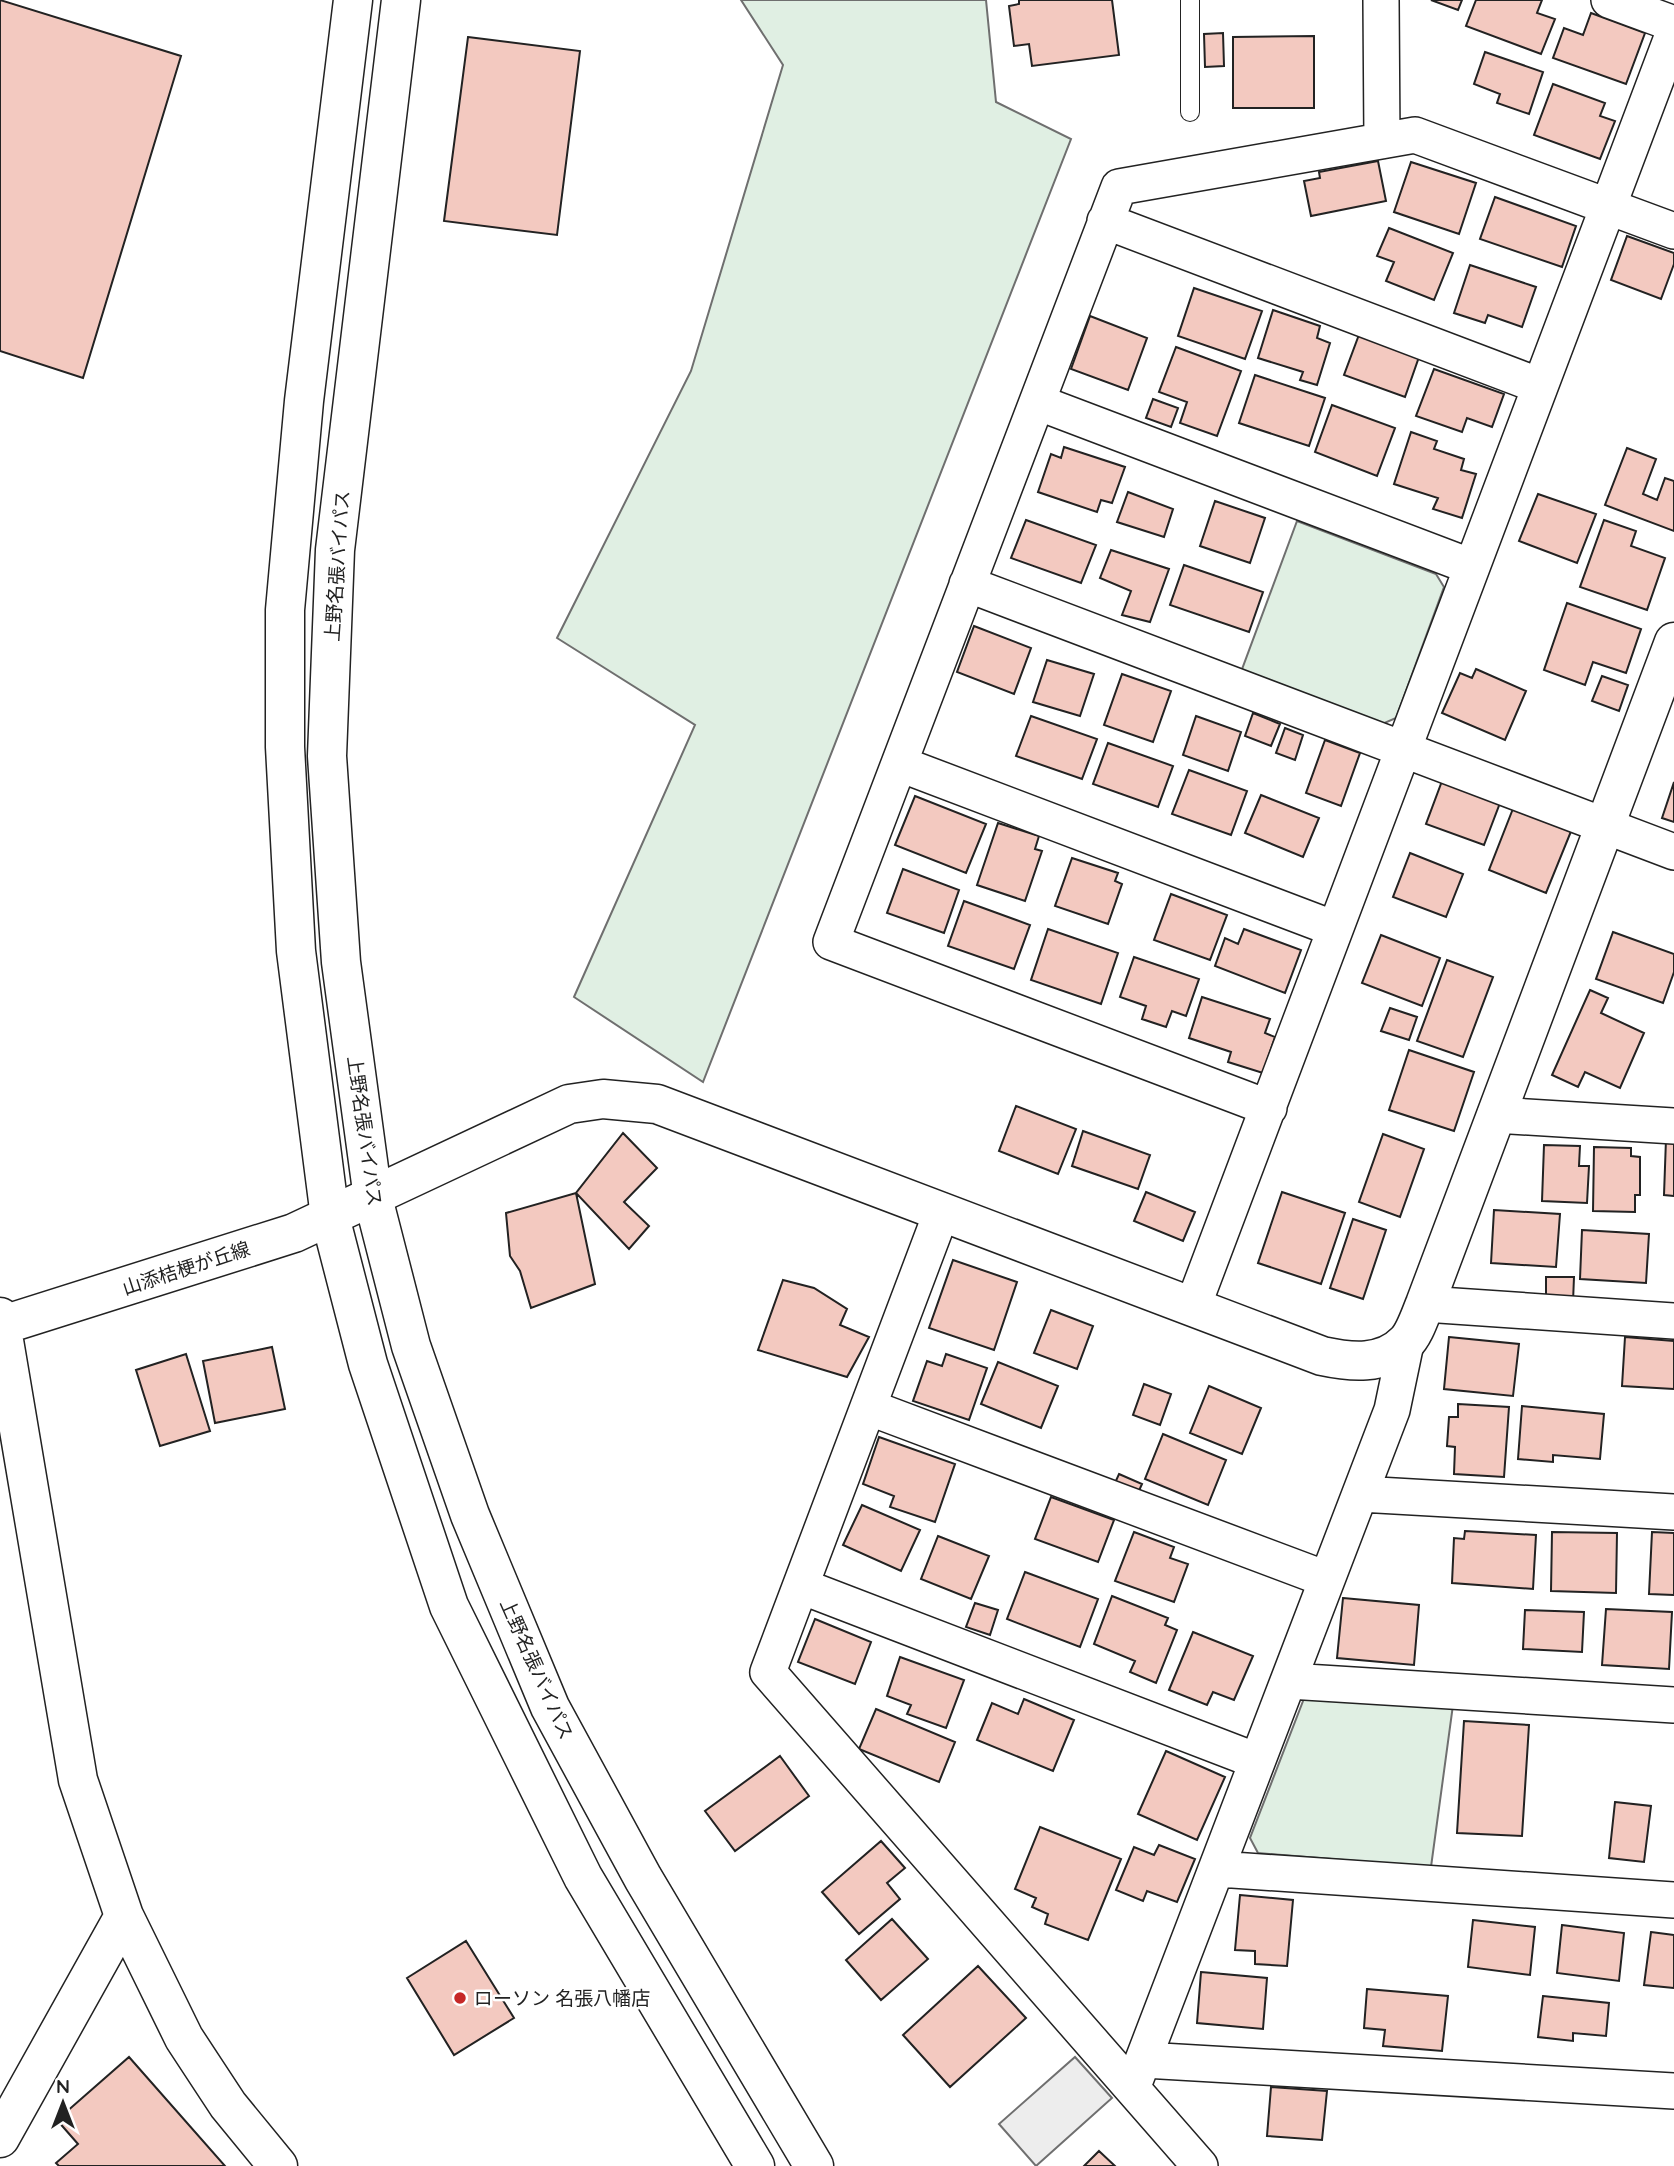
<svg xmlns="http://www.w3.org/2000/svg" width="1674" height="2166" font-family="Quicksand,'Noto Sans JP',sans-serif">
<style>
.green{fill:#e0efe3;stroke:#6f6f6f;stroke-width:2}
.parking{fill:#ededed;stroke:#6f6f6f;stroke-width:2}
.building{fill:#f3c9c0;stroke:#222;stroke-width:2}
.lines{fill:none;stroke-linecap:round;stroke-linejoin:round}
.lane-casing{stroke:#222;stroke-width:20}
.street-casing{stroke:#222;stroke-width:38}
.secondary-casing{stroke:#222;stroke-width:41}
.highway-casing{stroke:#222;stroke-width:41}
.lane{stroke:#fff;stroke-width:18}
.street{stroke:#fff;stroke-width:35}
.secondary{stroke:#fff;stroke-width:38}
.highway{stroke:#fff;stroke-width:38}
.poi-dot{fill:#c62828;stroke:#fff;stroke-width:2.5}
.labels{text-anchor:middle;stroke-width:5;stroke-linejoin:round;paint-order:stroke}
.street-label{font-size:19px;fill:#222;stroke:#fff}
.poi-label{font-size:19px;fill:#222;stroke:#fff;text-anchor:start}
</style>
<rect width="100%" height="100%" fill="#fff"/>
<path class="green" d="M741,0H986L996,102L1071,139L703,1082L574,997L695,725L557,638L691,371L783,65Z
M1297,521L1436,574L1444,587L1396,718L1380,725L1241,672Z
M1305,1696L1453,1705L1431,1867L1258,1853L1250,1838Z"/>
<path class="parking" d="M1075,2057L1112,2098L1036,2166L999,2124Z"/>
<path class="building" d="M0,0L181,56L83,378L0,351Z
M1019,0H1112L1119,55L1032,66L1029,44L1014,46L1009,6L1019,4Z
M1431,0H1462L1458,10Z
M1476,0H1542L1537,13L1555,19L1541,54L1466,26Z
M1591,13L1645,33L1626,84L1553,58L1564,28L1583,35Z
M1223,33L1224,66L1205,67L1204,34Z
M1314,36V108H1233V37Z
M468,37L580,51L557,235L444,221Z
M1485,52L1543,72L1529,114L1497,103L1500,94L1474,84Z
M1553,84L1605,103L1600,116L1615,121L1600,159L1534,135Z
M1378,161L1386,201L1311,216L1304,181L1320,178L1319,172Z
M1411,162L1476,183L1459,234L1394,212Z
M1495,197L1576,226L1562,267L1480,239Z
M1389,228L1453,253L1434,300L1386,281L1394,262L1377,256Z
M1627,236L1674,253V264L1661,299L1611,280Z
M1470,265L1536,287L1522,327L1488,315L1485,323L1454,313Z
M1194,288L1262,311L1245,359L1178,336Z
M1273,310L1320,326L1317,338L1330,343L1317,385L1300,380L1303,372L1258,358Z
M1090,316L1147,338L1128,390L1071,369Z
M1360,332L1420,354L1405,397L1344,375Z
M1176,347L1241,371L1217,436L1180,423L1187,402L1159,392Z
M1434,369L1504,394L1492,427L1467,418L1462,432L1416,416Z
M1255,375L1325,398L1309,446L1239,423Z
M1153,399L1178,408L1171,427L1146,418Z
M1332,405L1395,428L1377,476L1315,452Z
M1411,432L1437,441L1434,449L1464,459L1461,470L1476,474L1462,518L1433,509L1438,498L1394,484Z
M1064,447L1125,467L1112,503L1101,500L1097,512L1038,492L1051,454L1061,458Z
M1627,448L1656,459L1643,494L1657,500L1665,478L1674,481V531L1605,505Z
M1128,492L1173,509L1164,537L1117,522Z
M1538,494L1596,514L1577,563L1519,541Z
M1215,501L1265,518L1250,563L1200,546Z
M1026,520L1096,545L1081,583L1011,558Z
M1604,520L1636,531L1631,546L1665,558L1647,610L1580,587Z
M1111,550L1169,569L1150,622L1122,615L1131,591L1100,578Z
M1184,565L1263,592L1249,632L1170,605Z
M1567,603L1641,629L1626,673L1593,662L1585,685L1544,670Z
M974,626L1031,648L1014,694L957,672Z
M1047,660L1094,674L1080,716L1033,702Z
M1476,669L1526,691L1505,740L1442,713L1460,673L1472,678Z
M1122,674L1171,691L1153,742L1104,725Z
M1602,676L1628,685L1619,711L1592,701Z
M1253,713L1280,724L1271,746L1245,736Z
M1031,716L1097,739L1082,779L1016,756Z
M1196,716L1241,732L1228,771L1183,755Z
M1285,728L1303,735L1295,760L1276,753Z
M1325,740L1360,753L1341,806L1306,793Z
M1108,743L1173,766L1158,807L1093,784Z
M1189,770L1247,791L1231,835L1172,814Z
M1445,773L1503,795L1484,845L1426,824Z
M1674,782V822L1662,818Z
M1261,795L1319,818L1303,857L1245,833Z
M915,796L986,824L966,873L895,845Z
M1516,801L1574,824L1546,893L1489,870Z
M998,823L1039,836L1035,849L1042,851L1025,901L977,885Z
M1410,853L1463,874L1446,917L1393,897Z
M1072,858L1118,873L1115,881L1122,884L1108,924L1055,906Z
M903,869L959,890L944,933L887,913Z
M1171,894L1227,915L1210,960L1154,940Z
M964,901L1030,925L1014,969L948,946Z
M1048,929L1118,953L1101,1004L1031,980Z
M1244,929L1301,950L1285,993L1215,966L1225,938L1238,944Z
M1613,932L1674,954V972L1663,1003L1596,979Z
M1381,935L1440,958L1422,1006L1362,983Z
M1134,957L1199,979L1186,1016L1172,1011L1166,1027L1142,1019L1146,1006L1120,997Z
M1447,960L1493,977L1463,1057L1417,1041Z
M1590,990L1608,998L1601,1013L1644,1033L1620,1088L1585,1072L1578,1087L1552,1075Z
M1202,997L1270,1019L1265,1033L1275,1037L1263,1073L1228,1062L1231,1052L1189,1038Z
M1390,1008L1417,1017L1409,1040L1381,1031Z
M1409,1050L1474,1072L1454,1131L1389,1110Z
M1016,1106L1076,1129L1058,1174L999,1151Z
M1083,1131L1150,1155L1138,1189L1072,1166Z
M623,1133L657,1168L624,1202L649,1226L629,1249L576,1193Z
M1383,1134L1424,1149L1400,1217L1359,1202Z
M1666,1139H1674V1196L1664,1195Z
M1544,1145L1580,1146L1579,1166H1589L1587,1203L1542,1201Z
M1594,1147L1631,1148V1156L1640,1157V1195H1635V1212L1593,1211Z
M1146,1192L1195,1212L1183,1241L1134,1221Z
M1282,1192L1345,1213L1321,1284L1258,1263Z
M576,1193L595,1284L531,1308L520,1271L510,1256L506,1213Z
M1494,1210L1560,1214L1556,1267L1491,1263Z
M1353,1219L1386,1230L1363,1299L1330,1288Z
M1582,1230L1649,1234L1646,1283L1580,1279Z
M953,1260L1017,1282L994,1350L929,1328Z
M1546,1277H1574L1573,1302H1546Z
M783,1280L814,1288L847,1309L840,1325L869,1337L847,1377L758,1350Z
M1051,1310L1093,1326L1077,1369L1034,1353Z
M1449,1337L1519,1344L1513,1396L1444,1389Z
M1625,1337L1674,1341V1389L1622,1386Z
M272,1347L285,1409L215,1423L203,1361Z
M186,1354L210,1431L160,1446L136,1370Z
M946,1354L987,1368L969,1420L913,1401L927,1361L942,1366Z
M998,1362L1058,1386L1041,1428L981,1404Z
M1144,1384L1171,1394L1160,1425L1133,1415Z
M1209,1386L1261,1408L1242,1454L1190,1433Z
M1458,1404L1509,1407L1504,1477L1454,1474L1455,1447L1447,1446L1449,1417H1458Z
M1522,1406L1604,1414L1600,1459L1553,1455V1462L1518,1459Z
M1163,1434L1226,1460L1208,1505L1145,1479Z
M879,1437L955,1464L935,1522L890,1507L894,1496L863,1484Z
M1119,1474L1142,1484L1133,1504L1110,1494Z
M1051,1497L1114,1520L1098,1562L1035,1539Z
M862,1505L920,1530L901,1571L843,1545Z
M1465,1531L1536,1535L1533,1589L1452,1583L1454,1538L1464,1539Z
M1134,1532L1174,1547L1170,1558L1188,1564L1174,1602L1115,1581Z
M1552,1532L1617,1533L1616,1593L1551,1591Z
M1652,1532L1674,1533V1595L1649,1594Z
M938,1536L989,1556L971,1599L921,1579Z
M1025,1572L1098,1599L1080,1647L1007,1619Z
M1112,1596L1168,1618L1165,1625L1177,1630L1156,1683L1130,1672L1135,1661L1094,1644Z
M1343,1598L1419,1605L1414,1665L1337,1658Z
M975,1603L998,1610L990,1635L966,1627Z
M1606,1609L1672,1612L1669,1669L1602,1665Z
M1525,1610L1584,1612L1582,1652L1523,1649Z
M815,1619L871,1642L855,1684L798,1662Z
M1193,1632L1253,1656L1234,1700L1213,1692L1207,1705L1169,1690Z
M900,1657L964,1680L946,1728L907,1714L911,1705L887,1696Z
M1024,1699L1074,1720L1053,1771L977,1740L992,1703L1018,1714Z
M876,1709L955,1742L939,1782L859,1749Z
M1464,1721L1529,1725L1522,1836L1457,1833Z
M1166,1751L1225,1777L1197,1840L1138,1814Z
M780,1756L809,1796L735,1851L705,1811Z
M1615,1802L1651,1806L1644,1862L1609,1858Z
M1040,1827L1121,1859L1088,1940L1045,1924L1048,1914L1032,1907L1036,1898L1015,1889Z
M881,1841L905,1868L887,1883L900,1899L859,1934L822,1892Z
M1159,1845L1195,1859L1177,1902L1147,1891L1143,1901L1116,1890L1134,1847L1154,1855Z
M1240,1895L1293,1900L1287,1966L1255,1964V1951L1235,1950Z
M892,1919L928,1959L881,2000L846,1960Z
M1473,1920L1535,1927L1530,1975L1468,1967Z
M1562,1925L1624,1933L1619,1981L1557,1973Z
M1651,1932L1674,1935V1988L1644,1985Z
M466,1941L514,2018L454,2055L407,1978Z
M978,1966L1026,2018L950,2087L903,2035Z
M1201,1972L1267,1978L1263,2029L1197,2023Z
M1367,1989L1448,1996L1442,2051L1383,2046L1385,2030L1364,2028Z
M1543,1996L1609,2003L1606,2036L1573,2033V2041L1538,2037Z
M129,2057L225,2166H59L56,2163L78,2144L57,2120Z
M1271,2087L1327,2091L1322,2140L1267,2136Z
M1099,2151L1115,2166H1084Z"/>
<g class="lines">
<g class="lane-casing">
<path id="lane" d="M1190,0V112"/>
</g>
<g class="street-casing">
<path id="street" d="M1381,0L1382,141
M1609,0L1674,24
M1105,221L1540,386
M1037,402L1472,567
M967,584L1674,852
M900,764L1335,929
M1269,1108L831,942L1119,187L1415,135L1674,231
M1495,1115L1674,1126
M942,1211L768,1672L1200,2166
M1425,1304L1674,1321
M1193,1306L1674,32
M868,1407L1326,1579
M1360,1494L1674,1512
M801,1586L1257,1761
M1289,1681L1674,1705
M1218,1869L1674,1900
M1144,2060L1674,2091
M1133,2086L1392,1410L1406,1343"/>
</g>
<g class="secondary-casing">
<path id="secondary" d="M0,1317L78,1780L124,1916L184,2038L228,2105L278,2166
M3,1325L294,1233L569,1104L603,1099L657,1104L1322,1356C1350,1362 1383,1366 1405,1343C1414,1335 1420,1316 1425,1304L1674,642
M0,2138L124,1916"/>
</g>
<g class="highway-casing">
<path id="highway" d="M353,0L304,401L285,610V747L296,951L330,1217L368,1364L449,1606L583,1877L755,2166
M401,0L335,550L327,756L341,962L373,1198L411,1346L470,1515L550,1707L643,1878L814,2166"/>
</g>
<use href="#lane" class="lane"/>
<use href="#street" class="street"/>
<use href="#secondary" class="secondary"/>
<use href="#highway" class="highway"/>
</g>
<circle class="poi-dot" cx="460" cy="1998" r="7"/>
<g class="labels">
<g class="street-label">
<text transform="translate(337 566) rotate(-86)" y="7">上野名張バイパス</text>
<text transform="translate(365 1131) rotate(82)" y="7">上野名張バイパス</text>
<text transform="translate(186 1268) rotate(-18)" y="7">山添桔梗が丘線</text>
<text transform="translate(537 1669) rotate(66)" y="7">上野名張バイパス</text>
</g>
<g class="poi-label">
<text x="474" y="2005">ローソン 名張八幡店</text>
</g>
</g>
<g transform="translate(63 2103)" stroke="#ffffff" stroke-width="5" paint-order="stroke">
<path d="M0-5L12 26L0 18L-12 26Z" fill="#222222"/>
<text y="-10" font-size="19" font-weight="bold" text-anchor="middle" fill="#222222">N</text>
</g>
</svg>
